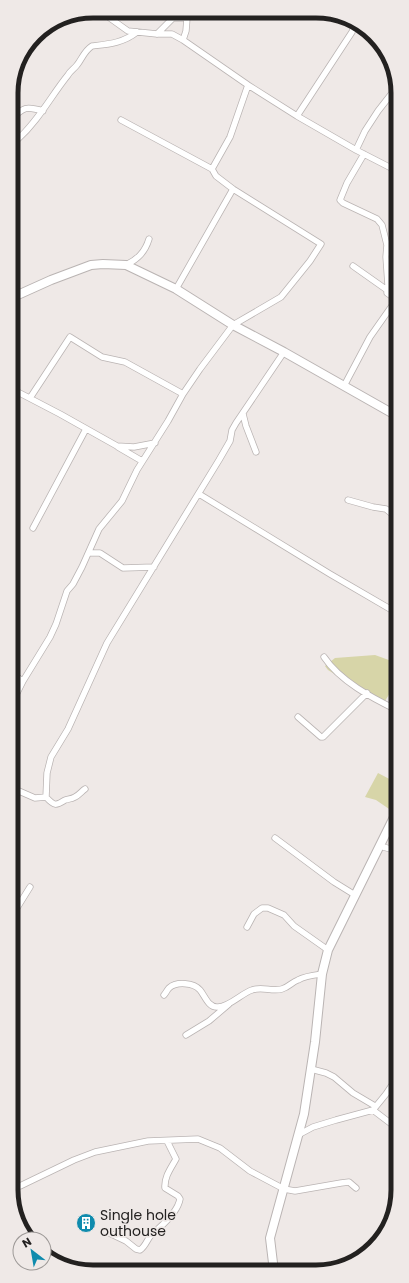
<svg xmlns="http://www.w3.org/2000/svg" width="409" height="1283" font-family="Poppins,sans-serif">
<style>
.green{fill:#d7d5a8}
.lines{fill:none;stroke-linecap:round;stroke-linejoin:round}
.minor-casing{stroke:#bab4b3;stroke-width:7}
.secondary-casing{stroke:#bab4b3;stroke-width:10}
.minor{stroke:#fff;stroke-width:5.5}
.secondary{stroke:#fff;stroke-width:8}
.labels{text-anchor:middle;stroke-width:3.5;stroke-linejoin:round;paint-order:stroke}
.poi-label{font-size:14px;fill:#232120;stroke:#efe9e7;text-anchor:start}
.rim{fill:none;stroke:#232120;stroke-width:5}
</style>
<rect width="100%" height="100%" fill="#efe9e7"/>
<path class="green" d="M375,655L397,663V682L383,704L328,670L325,666L335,658Z
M378,773L397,783V801L392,811L376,800L365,797Z"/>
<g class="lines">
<g class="minor-casing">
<path id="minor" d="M94,11L107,16L128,31L157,34H172L183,40L248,85L297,116L356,150L397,171
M166,11L172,18H187L186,31L183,40
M157,34L179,12
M297,116L352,32L355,25
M11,119C24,107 26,106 43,111
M121,120L212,169L216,176L233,189
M18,139C39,120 51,96 68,75C70,71 74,69 77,65C82,59 84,51 92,46C109,44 123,43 137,32
M356,150L365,131L378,111L396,88
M364,154L347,183L340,200L343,203L377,219L382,225L387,245L386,257L388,285L387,290V293L397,300
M212,169L230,137L248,85
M126,265C138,259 145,252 149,239
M353,266L387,290
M388,285L397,272
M344,386L370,337L396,300
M12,389L60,414L117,446L134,447L155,443
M30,398L70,337L102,357L125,362L183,394
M243,414L246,426L256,452
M118,447L142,461
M199,494L330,574L397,613
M348,500L373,507L386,509L397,518
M33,528L86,429
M89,553H100L123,568L154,567
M324,657C340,681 372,698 397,710
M12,674L23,681
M12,703L23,681L50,637L56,624L67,591L73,584L82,567L99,529L122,501L137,470L168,421L183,394L200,369L233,325L281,297L310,261L321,244L233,189L176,289
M298,717L321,737H323L367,693
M12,788L35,798L46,797
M85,789C82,791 79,795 75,797C72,799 68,799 65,800C56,806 54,806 46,797L47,773L51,757L68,729L107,643L219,460L230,441L232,430L236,423L284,352
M275,838L334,882L355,895
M380,846L397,851
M12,916L30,887
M247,927L254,914L262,908H268L284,915L294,926L328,950
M164,995C166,993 167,990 169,988C177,981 194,983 200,990C205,996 208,1007 217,1007C228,1008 242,993 252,990C262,986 272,992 282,989C289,987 292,982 298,980C305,976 314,975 322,974
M186,1035L209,1021L229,1004
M311,1069L326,1073L334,1077L353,1093L375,1106
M373,1110L398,1129
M298,1135L313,1127L336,1120L373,1110L386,1094L398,1076
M13,1185L20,1186L74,1160L95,1152L148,1141L198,1139L220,1148L250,1171L284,1189L295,1191L341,1183L349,1182L356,1188
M107,1232L126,1241L136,1249L140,1250C146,1246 147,1239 152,1234C154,1232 157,1230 159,1228C167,1221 178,1210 180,1199L178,1196L165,1188C164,1177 171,1168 176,1159L167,1141"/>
</g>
<g class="secondary-casing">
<path id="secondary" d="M11,298L51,280L91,265L103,264L126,265L176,289L233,325L284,352L397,416
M275,1270L273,1263L270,1238L304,1114L315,1042L322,974L328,950L397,811"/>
</g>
<use href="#minor" class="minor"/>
<use href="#secondary" class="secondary"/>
</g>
<defs>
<g id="building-disc" transform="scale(1)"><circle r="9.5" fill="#0f8bad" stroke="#efe9e7"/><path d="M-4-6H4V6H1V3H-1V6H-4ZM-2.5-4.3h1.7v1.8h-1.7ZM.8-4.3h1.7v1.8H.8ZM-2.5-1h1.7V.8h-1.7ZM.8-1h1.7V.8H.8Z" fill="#fff"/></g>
</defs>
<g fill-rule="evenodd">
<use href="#building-disc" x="86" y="1223"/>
</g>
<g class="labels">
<g class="poi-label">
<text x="100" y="1220">Single hole<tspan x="100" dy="16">outhouse</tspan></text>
</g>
</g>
<path d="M0 0H409V1283H0ZM93 18H316A75 75 0 0 1 391 93V1190A75 75 0 0 1 316 1265H93A75 75 0 0 1 18 1190V93A75 75 0 0 1 93 18Z" fill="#efe9e7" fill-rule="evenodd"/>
<path class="rim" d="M93 18H316A75 75 0 0 1 391 93V1190A75 75 0 0 1 316 1265H93A75 75 0 0 1 18 1190V93A75 75 0 0 1 93 18Z"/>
<g transform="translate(32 1251) rotate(329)"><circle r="19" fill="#efe9e7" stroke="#9d9997"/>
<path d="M0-3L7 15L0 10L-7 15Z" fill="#0f8bad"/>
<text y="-6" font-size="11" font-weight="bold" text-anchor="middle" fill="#232120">N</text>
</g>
</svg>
